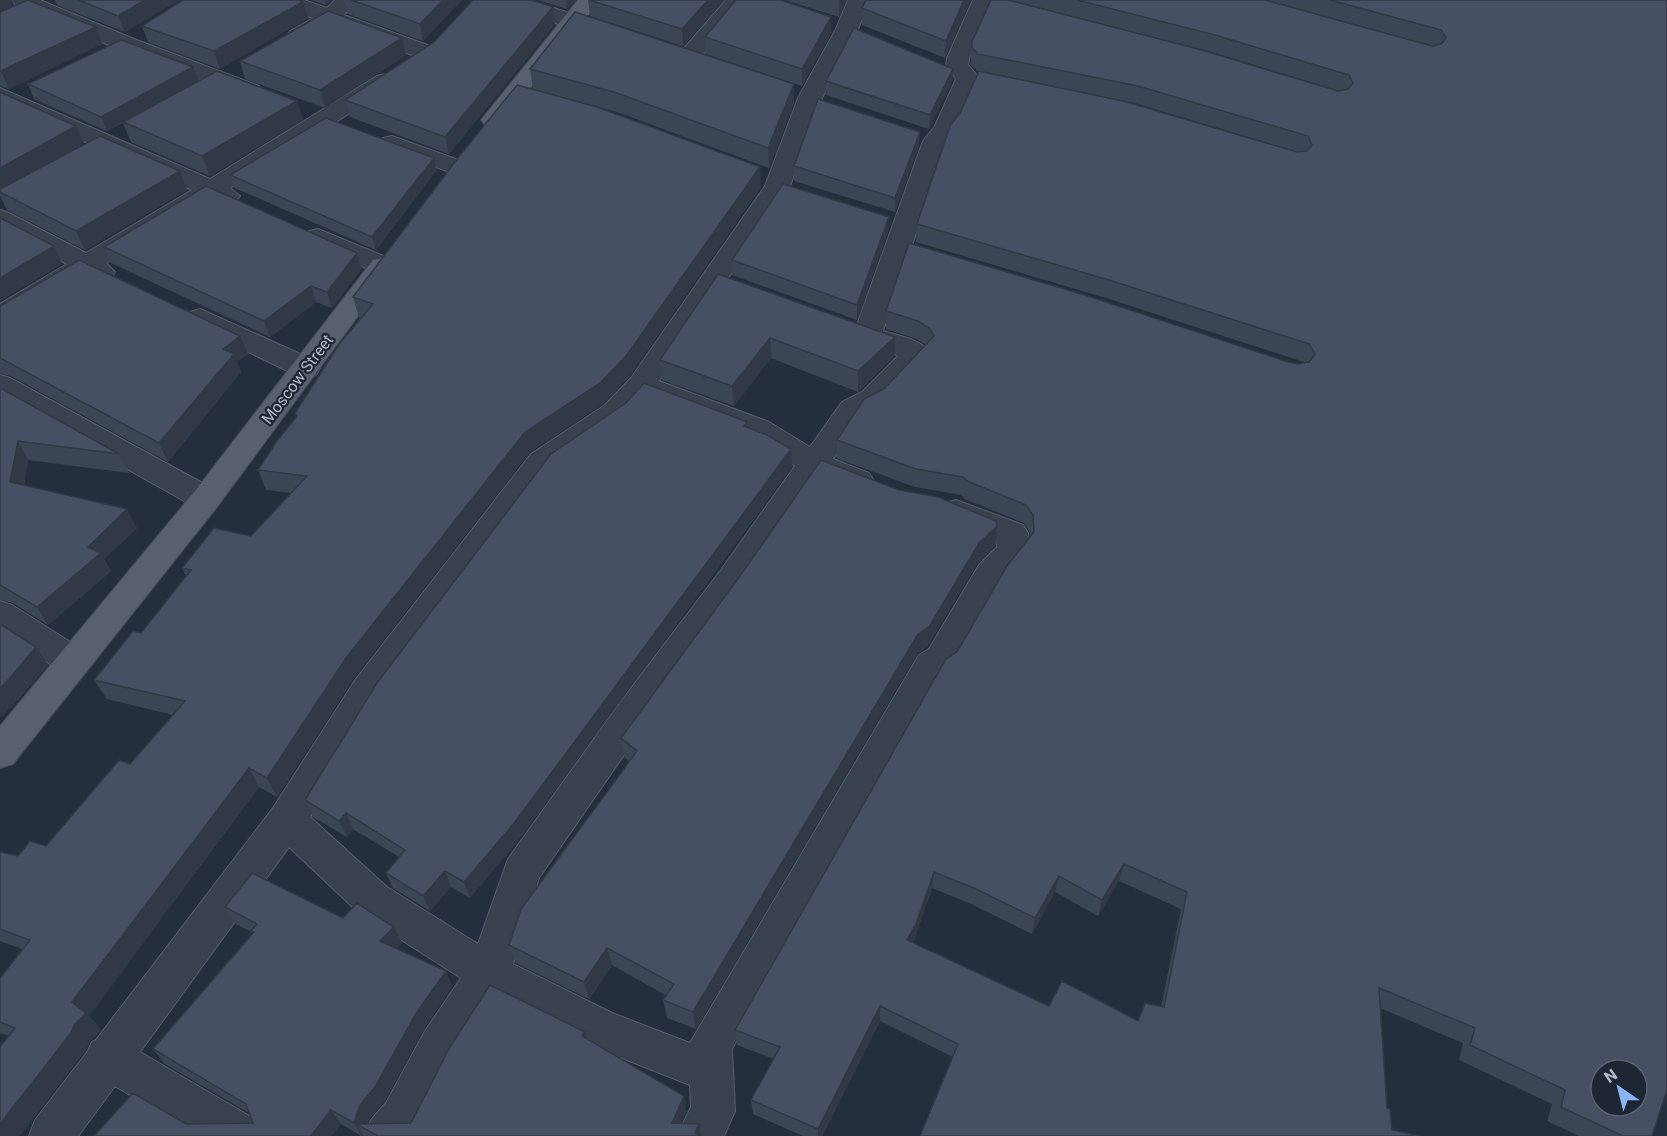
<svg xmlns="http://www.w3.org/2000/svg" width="1667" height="1136" font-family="Roboto,sans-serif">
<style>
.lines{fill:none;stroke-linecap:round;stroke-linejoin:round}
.minor-casing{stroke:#565f6c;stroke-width:2}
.major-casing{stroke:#414a57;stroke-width:2}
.minor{fill:#38414e;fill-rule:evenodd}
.major{fill:#56606e;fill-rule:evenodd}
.wall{fill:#3b4654;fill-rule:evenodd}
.shaded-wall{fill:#303945}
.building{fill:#455162;stroke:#303945;stroke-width:1.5;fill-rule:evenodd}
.labels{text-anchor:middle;stroke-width:4.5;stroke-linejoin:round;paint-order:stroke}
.street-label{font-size:16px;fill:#b4bcc9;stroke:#1d2633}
</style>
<rect width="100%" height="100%" fill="#242f3e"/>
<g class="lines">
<g class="minor-casing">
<path id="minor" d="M11,0H40L134,39L259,86L263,91L259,96L251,98L243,96L118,49L15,4Z
M273,0H304L327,8L335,0H358L344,15L436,48L439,53L436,58L428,60L420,58L332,25C319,33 306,45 290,41L287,36L290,31L313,18L277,4Z
M498,0H530L614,28L617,33L614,38L606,40L598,38L502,4Z
M726,0H748L696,63L688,65L680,63L677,58L680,53Z
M848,0H870L858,29L822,98L790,186L659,381L769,422L810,447L842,402L862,392L898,356L887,350L857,342L853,336L923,141L935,126L956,79L946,66L947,58L973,0H995L969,58L968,65L979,78L958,128L947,142L883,331C899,336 922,339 931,354L882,406L862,416L833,459L869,473L874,481L869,489L858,492L820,478L745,588L648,720L539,878L513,964L612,1013L690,1043L919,655L929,649L979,565L997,547L996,540L945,519L940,511L945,503L956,500L1023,525L1028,533L1029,550L1003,583L953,669L943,675L732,1049L735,1111L724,1136H677L691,1107L690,1085L584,1043L496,998L455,1061L417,1136H365L371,1120L386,1103L425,1031L461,978L359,913L289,847L140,1052L256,1120L262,1136H198L115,1086L78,1136H29L35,1120L88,1051L92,1042L96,1040L273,808L356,679L531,454L605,405L631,378L765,186L798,98L836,29ZM646,398L747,436L795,466L721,570L622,700L508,859L478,944L387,887L310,817L382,699L553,470L627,419Z
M385,74L393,76L396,81L393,86L230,188L240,196L236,201L227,204L212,199L106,263L115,272L111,278L102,280L87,275L10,322L0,325V304L67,264L0,228V210L9,213L86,253L192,190L0,104V88L210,179L377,76Z
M392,136L464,162L467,167L464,172L455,174L383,148L380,143L383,138Z
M318,229L391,259L395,265L391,271L382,273L373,271L309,243L305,237L309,231Z
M200,309L316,361L320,368L316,375L306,377L296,375L190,324L186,318L190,312Z
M0,375L10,378L217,491L222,499L217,507L206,510L195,507L0,398Z
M0,601L12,605L86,652L91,662L86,672L74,676L62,672L0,631Z"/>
</g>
<g class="major-casing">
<path id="major" d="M578,0H600L501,125L493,127L485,125L481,120L485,115Z
M382,258L391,260L395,266L217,507L13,764L0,768V726L195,491L373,260Z"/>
</g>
<use href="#minor" class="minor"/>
<use href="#major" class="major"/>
</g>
<path class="wall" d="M0,0L14,6L102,44L9,89L0,86Z
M55,0H179L125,32L57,5Z
M311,0H332L326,5Z
M344,0H462L423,41L348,14Z
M538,0H576L567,9Z
M588,0H724L683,46L590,16Z
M785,0H846L839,17Z
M866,0H971L945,58L862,25V8Z
M1009,0H1667V1094L1666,1093L1652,1136H1579L1547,1121L1552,1104L1459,1060L1463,1043L1380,1008L953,1057L880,1021L822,1136H803L753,1114L751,1100L774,1059L737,1045L735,1030L957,652L1030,536V533L1024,523L965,499L961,495L915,487L836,458L837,440L926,345L917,339L886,329V311L1298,364L1304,363V362L1106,298L916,242L917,224L1298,152L1135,103L977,71L970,64L972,42L1327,87L1212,52ZM1119,881L1181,909L1161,1007L1138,1021L1049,1006L913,943L932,888L971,904L1032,934L1055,892L1098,916Z
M303,2L308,18L220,69L148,42L142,26Z
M555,24L449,154L350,117L345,100L434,42Z
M831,33L802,86L706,54L705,37Z
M406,55L325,108L245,79L240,61Z
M193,67L199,81L297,101L303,120L210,176L131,142L123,123L107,131L34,99L28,84Z
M530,69L794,84V103L769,168L617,112L533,89Z
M826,81L952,82L929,129L826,95Z
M0,93L84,143L46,165L180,171L187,190L85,250L7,210L0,196Z
M919,146L895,212L794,181V166Z
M434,158L436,171L376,250L235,188L230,175Z
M761,187L629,377L604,403L529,453L354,678L277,797L259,787L89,1016L101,1030L90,1041L86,1050L9,1036L0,1033V978L22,949L0,941V852L18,856L46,846L130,764L173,715L107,699L94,680L141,633L186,576L182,568L251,536L291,493L266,490L258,470L296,417L295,413L361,318H359L353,297Z
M889,217L888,231L857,320L732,275V260Z
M104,247L357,253L362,268L332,308L316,302L270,337L111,263Z
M718,274L895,337L894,357L858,392L771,358L734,406L662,380L660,360Z
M0,306L240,336L248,354L237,362L241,372L168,462L11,376L0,374Z
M0,388L119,454L129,473L28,460L24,485L137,528L104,559L111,571L48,625L13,603L0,600Z
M747,422L748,428L791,449L792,467L520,838L470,898L451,887L430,911L393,888L386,873L399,857L353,829L347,837L313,817L305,800Z
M899,490L997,526L995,546L977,564L927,647L917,654L696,1029L667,1018L663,1000L667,996L612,965L589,999L516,963L509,945L629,761L625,758L621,738Z
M225,907L343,918L394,927L402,943L396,949L446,971L452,987L423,1030L384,1102L369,1119L368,1123H411L585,1032L587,1040L686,1111L681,1123L699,1124L702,1136H361L341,1124H186L253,1123L249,1113L165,1064L153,1049L253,933L236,924Z"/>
<path class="shaded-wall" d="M0,0H12L14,6L0,14Z
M145,0H179L125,32L118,16Z
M325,0H332L326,5Z
M443,0H462L423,41L420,24Z
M566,0H576L567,9Z
M708,0H724L683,46L682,29Z
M839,0H846L839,17Z
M964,0H971L945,58L946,41Z
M303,2L308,18L220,69L214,51Z
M553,7L555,24L449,154L445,137Z
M831,17V33L802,86V69Z
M96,27L102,44L9,89L1,71Z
M402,38L406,55L325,108L320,90Z
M193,67L199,81L107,131L101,117Z
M953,69L952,82L929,129L930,115Z
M794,84V103L769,168L768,148Z
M297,101L303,120L210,176L202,156Z
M76,126L84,143L0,191V168Z
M920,132L919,146L895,212V198Z
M434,158L436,171L376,250L372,237Z
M760,167L761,187L629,377L604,403L529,453L354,678L277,797L267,778L346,658L525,432Z
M180,171L187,190L85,250L76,231Z
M889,217L888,231L857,320V305Z
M54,246L62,264L0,301V278Z
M357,253L362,268L332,308L327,292Z
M311,286L316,302L270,337L264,321Z
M240,336L248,354L237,362L241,372L168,462L159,443L223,349Z
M895,337L894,357L858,392V371Z
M770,338L771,358L734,406L732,386Z
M18,441L28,460L21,500L10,482Z
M791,449L792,467L520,838L470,898L464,882Z
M127,509L137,528L104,559L111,571L48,625L37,607L88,547Z
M997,526L995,546L977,564L927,647L917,654L696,1029L693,1012L918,634L979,543Z
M36,647L48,665L21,697L0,718V688Z
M249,768L259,787L89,1016L101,1030L90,1041L86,1050L20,1136H0V1124L72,1002Z
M346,813L353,829L347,837L339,821Z
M1124,864L1119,881L1098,916L1102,900Z
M445,871L451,887L430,911L423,896Z
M934,872L932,888L914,940L906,956L907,940Z
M1059,876L1055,892L1032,934L1035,918Z
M394,927L402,943L388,958L380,941Z
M607,948L612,965L589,999L584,982Z
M446,971L452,987L423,1030L384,1102L369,1119L366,1129L356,1124L364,1136H362L354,1123L360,1105L415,1015Z
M880,1006V1021L822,1136H818V1129Z
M585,1032L590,1048L582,1036Z
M684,1096L686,1111L676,1136L672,1123Z
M331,1110L341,1124L332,1136H311Z
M699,1124L702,1136L695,1133Z"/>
<path class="building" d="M28,0L96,27L0,71V12Z
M79,0H145L118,16Z
M183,0H299L303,2L214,51L142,26Z
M351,0H443L420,24Z
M473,0H531L553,7L445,137L345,100L434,42Z
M589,0H708L682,29Z
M736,0H781L831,17L802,69L705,37Z
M866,0H964L946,41L862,8Z
M991,0H1008L1198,49L1338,91L1348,89L1353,83L1349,75L1215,35L1077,0H1265L1432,46L1441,44L1446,38L1441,30L1330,0H1667V1090L1652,1136H1623L1561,1107L1565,1090L1470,1045L1475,1028L1379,988L1387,1108L1390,1109L1392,1130L1421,1136H920L958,1044L880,1006L818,1129L751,1100L780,1047L735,1030L946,659L957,652L1007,566L1034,532L1033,515L1026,505L967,481L963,477L916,469L837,440L864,399L884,389L934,336L930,329L918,321L886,311L909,243L1088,296L1288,362L1298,364L1309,362L1315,354L1309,344L1109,280L917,224L950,126L961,111L979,71L1123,101L1297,152L1307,151L1312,145L1308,136L1138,86L978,54L972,47V42ZM1124,864L1187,892L1164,1007L1145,1003L1138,1021L1062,981L1049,1006L907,940L916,924L934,872L974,888L1035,918L1059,876L1102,900ZM1601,1070H1637V1106H1601Z
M328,11L402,38L320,90L240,61Z
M575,12L794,84L768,148L614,92L530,69Z
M854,28L953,69L930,115L826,81Z
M121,40L193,67L101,117L28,84Z
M217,71L297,101L202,156L123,122Z
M517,85L597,107L760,167L626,356L600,383L525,432L346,658L267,778L249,768L72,1002L86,1013L75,1024L71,1033L0,1124V1047L15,1028L0,1022V978L30,940L0,929V852L18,856L30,841L46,846L119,760L130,764L185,701L94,680L133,631L141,633L191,570L182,568L214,528L251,536L307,476L258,470L277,441L297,416L295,413L340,343L373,304L353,297L461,154Z
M0,93H2L76,126L0,168Z
M818,99L920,132L895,198L794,166Z
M326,118L434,158L372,237L230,175Z
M100,136L180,171L76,231L0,192V189Z
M783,184L889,217L857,305L732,260Z
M206,186L357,253L327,292L311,286L264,321L104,247Z
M0,218L54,246L0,278Z
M79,260L240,336L223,349L234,354L159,443L0,358V306Z
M718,274L895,337L858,371L770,338L732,386L660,360Z
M644,383L745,421L747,422L744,426L767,435L791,449L515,822L464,882L445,871L423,896L386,873L405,850L346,813L339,821L305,800L377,683L551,454L626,403Z
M0,388L119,454L18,441L10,482L127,509L88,547L101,553L37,607L0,585Z
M821,460L899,490L938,497L996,521L997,526L979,543L929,627L918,634L693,1012L663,1000L674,984L607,948L584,982L509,945L521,909L637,751L621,738L745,569Z
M0,624L36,647L9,679L0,688Z
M252,873L343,918L357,903L394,927L380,941L446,971L415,1015L375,1087L360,1105L354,1123L331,1110L311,1136H94L133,1093L186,1124L253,1123L246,1104L153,1049L254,932L251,931L257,924L225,907Z
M490,985L585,1032L582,1036L684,1096L672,1123L699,1124L695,1133L701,1136H378L356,1124L411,1123L450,1047Z"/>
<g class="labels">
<g class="street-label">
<text transform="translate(297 379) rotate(-53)" y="6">Moscow Street</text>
</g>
</g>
<g transform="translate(1619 1088) rotate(325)"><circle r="28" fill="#1d2633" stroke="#59626f" stroke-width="1.5"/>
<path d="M0-4.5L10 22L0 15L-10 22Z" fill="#8ab4f8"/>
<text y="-9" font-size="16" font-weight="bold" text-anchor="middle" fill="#b4bcc9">N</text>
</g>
</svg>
